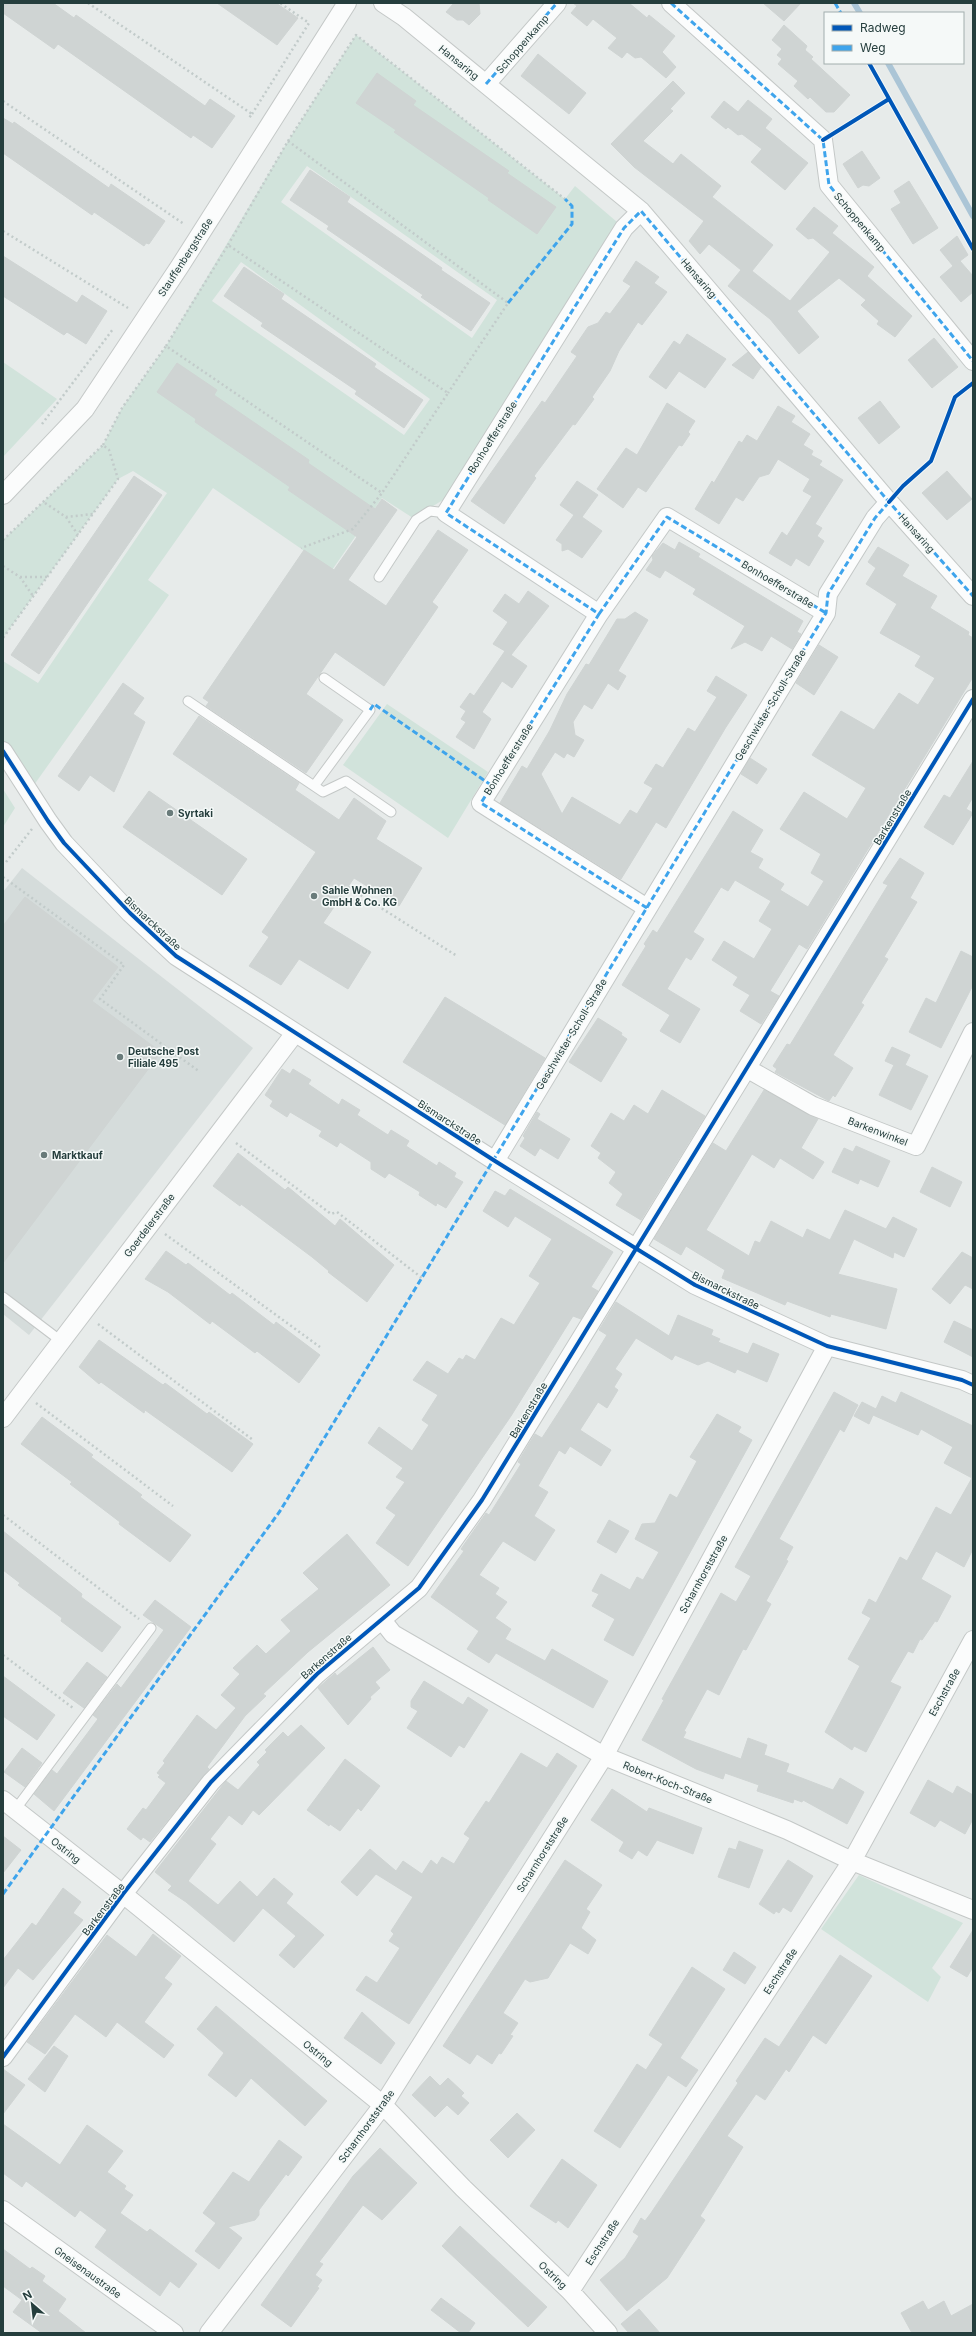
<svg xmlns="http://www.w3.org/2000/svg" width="976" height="2336" font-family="Inter,sans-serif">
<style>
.built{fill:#d5dcdb}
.green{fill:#d1e3db;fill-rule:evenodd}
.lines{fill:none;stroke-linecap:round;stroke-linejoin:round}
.stream{stroke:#abc5d6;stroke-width:6}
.building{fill:#cfd4d3;stroke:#cfd4d3}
.service-casing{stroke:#c4c8c7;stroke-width:11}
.minor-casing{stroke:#c4c8c7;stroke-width:20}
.path{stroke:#c2cbca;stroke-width:2.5;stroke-dasharray:2 3;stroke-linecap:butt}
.service{stroke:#fbfcfc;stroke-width:9}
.minor{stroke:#fbfcfc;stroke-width:18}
.quiet{stroke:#3ea4ec;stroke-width:3;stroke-dasharray:6 3;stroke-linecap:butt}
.cycleway-casing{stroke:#f5f9f8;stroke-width:6}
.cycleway{stroke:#0057b8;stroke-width:4}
.poi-dot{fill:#697b7a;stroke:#f5f9f8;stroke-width:1.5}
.labels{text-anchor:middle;stroke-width:3;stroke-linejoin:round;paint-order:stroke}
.street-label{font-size:10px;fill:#253e3d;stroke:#f5f9f8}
.poi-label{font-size:10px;font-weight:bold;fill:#253e3d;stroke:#f5f9f8;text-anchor:start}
</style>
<rect width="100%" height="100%" fill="#e7ebea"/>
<path class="built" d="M22,868L253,1048L29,1335L3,1314V892Z"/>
<path class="green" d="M356,35L565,199L575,186L624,228L458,491L413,518L382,498L332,570L213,488L148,580L169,595L29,792L3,751V661L38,683L167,493L133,471L118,479L3,638V540L103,445L122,408L166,346L288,141ZM307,166L497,300L472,338L281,202ZM241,262L430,399L404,435L212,301Z
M3,362L57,399L3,457Z
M387,704L488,772L448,838L343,765Z
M3,789L15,808L3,827Z
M859,1875L963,1923L932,1968L941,1977L928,2002L821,1929Z"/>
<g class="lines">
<path class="stream" d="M854,3L860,13
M888,63L973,216"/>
</g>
<path class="building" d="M3,3H53L74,18L76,15L205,106L210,99L235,116L212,148L193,135L191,138L58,44L54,49L3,13Z
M217,3H276L298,18L277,45Z
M454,3H479L480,14L469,25L463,20H457L446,12Z
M573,3H629L647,18L649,15L675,36L662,52L676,67L666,78L641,57L635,58L627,52L622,58L608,48L617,38L593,19L587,26L571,13L577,6Z
M763,3H801L784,21Z
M784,25L807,46L805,50L813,57L811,59L850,95L834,112H826L810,97L808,99L794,86L798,81L778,64L782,59L777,55L782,49L772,40Z
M538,54L586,93L569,114L521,76Z
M377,73L416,101L413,105L509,171L507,173L556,207L537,234L488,200L489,198L394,132L396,130L356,103Z
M673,81L685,93L670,109L673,111L643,141L673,164L681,154L721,186L712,197L773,245L752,271L790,301L830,252L813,238L808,239L796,229L814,207L838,226L832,233L874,267L867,276L912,316L895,337L877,324L879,321L861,305L866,300L839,278L797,311L819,337L799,354L770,319L728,286L741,270L709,244L700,254L689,241L704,221L634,167L611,144Z
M748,100L772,119L765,128L808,163L785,190L751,162L762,149L742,134L738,135L728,127L726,129L711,117L724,101L738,112Z
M3,118L13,124L14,122L109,188L111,184L165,221L149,244L146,243L144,246L94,212L92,215L3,153Z
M862,151L880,178L869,186L863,185L858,188L843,164Z
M310,170L350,197L347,202L442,268L441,270L490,303L471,331L421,297L423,295L327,229L329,226L290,200Z
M909,181L938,228L913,244L891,209L901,203L894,191Z
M957,236L968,255L960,261L973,276V292L961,302L940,277L953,266L940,250Z
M3,256L77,303L82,295L107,311L86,344L67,332L64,335L3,296Z
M636,261L659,277L654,283L667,292L642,325L638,322L619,351L610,371L592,397L594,399L575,425L573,424L534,476L536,478L504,524L471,501L542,401L545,403L577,356L571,352L588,327L598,323L606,312L610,314L631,286L623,281Z
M244,267L284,294L281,299L376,364L374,367L423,400L404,428L355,394L357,391L261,326L263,323L224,296Z
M687,334L726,359L705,388L679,371L666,389L649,377L674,341L680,345Z
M934,338L958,367L932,388L908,360Z
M748,352L761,367L753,379L732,365Z
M177,363L217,390L214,395L309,460L308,463L375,509L382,499L397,510L348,580L386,606L438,530L468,550L432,602L438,607L384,686L335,652L306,694L343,720L306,773L206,706L209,702L203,698L304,550L334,570L357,537L288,490L290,487L195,422L196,419L157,392Z
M880,401L900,427L879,444L858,418Z
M667,403L695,421L688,432L690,434L682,446L679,445L646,492L638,487L623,508L597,489L626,448L637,455Z
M778,406L795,416L791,422L810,434L803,445L813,451L811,455L822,461L819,465L843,480L815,524L822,528L817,536L824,541L809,566L796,558L791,566L769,553L782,532L787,536L812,496L803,491L810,479L778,459L769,474L759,477L743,501L736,497L719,524L695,509L712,481L714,483L739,441L742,443L747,435L757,441Z
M947,471L972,499L947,520L922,493Z
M134,476L162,495L39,674L11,655Z
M577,481L598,495L582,517L602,531L582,558L568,549L562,551V544L556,540L574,515L560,505Z
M679,542L700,554L698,557L803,621L797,632L801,634L792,649L771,636L762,651L745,642L731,649L745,626L693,594L696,589L665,570L660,578L646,570L653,560L652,556L663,543L675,550Z
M878,547L909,565L902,576L937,596L930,608L969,632L968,635L973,638V677L807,949L799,944L770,991L779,996L761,1024L740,1011L750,995L733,985L738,977L712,960L724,941L754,959L772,929L759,921L771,901L735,880L728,891L721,887L693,932L704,939L691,960L686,957L667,989L700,1009L680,1043L660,1031L670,1015L622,985L646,946L644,944L653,930L657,933L733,811L763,830L750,852L763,859L758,868L784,884L780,890L808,907L824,881L811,873L821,854L780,829L804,792L847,819L866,788L812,755L841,711L874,730L899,693L918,705L935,678L915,666L921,656L880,633L897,604L866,584L876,568L868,562Z
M528,591L549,606L511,655L527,666L512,688L502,681L482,712L491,719L474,749L456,737L466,722L461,719L466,711L460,707L470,693L474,696L505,651L493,644L508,622L493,611L505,594L519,604Z
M635,612L648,620L618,671L626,676L618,690L608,683L592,709L584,704L573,722L575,735L584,740L574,757L567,753L564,758L555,752L541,774L562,814L572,797L620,825L630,810L637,814L653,788L644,783L656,764L663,768L688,728L695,732L717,697L707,691L716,676L747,695L726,727L666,828L656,822L621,879L500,803L522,766L527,769L550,730L567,694L586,664L589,665L617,619H625Z
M819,645L838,657L814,695L796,683Z
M123,683L144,698L133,714L145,722L114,792L90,775L79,791L58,776Z
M199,716L299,783L295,790L339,820L354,798L386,821L376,839L422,868L399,906L354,878L323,923L371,952L348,989L299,959L281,985L249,966L269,937L262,932L316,852L173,754Z
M750,758L767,769L757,784L741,774Z
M973,761V797L966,809L973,813L953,845L924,827L944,795L950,798Z
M149,791L247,859L222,895L123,827Z
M900,858L924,873L910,898L917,902L884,957L888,959L861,1003L864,1005L833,1055L853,1068L835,1097L833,1095L829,1101L775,1072L777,1069L773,1066L787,1044L790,1045L888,885L883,883Z
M25,897L118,967L92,1001L161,1052L3,1263V926Z
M961,951L973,957V985L941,1048L909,1032L926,998L936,1003Z
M445,997L545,1058L505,1125L403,1062Z
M598,1018L622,1033L621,1035L627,1039L601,1082L569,1062Z
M892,1047L910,1055L905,1065L928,1076L911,1110L879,1095L894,1065L885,1061Z
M282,1069L290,1074L293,1069L311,1080L308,1084L339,1105L342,1099L360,1110L357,1115L388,1135L391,1130L409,1141L406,1146L437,1166L439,1162L456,1173L454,1177L463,1182L446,1208L437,1203L436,1206L433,1204L419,1195L420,1192L389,1173L385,1178L371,1169V1162L340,1142L337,1147L319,1136L322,1131L290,1112L287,1117L270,1106L273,1101L265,1095Z
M662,1090L705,1116L641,1220L616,1205L623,1194L609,1183L616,1172L598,1158L601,1153L591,1146L611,1113L624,1121L634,1105L648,1114Z
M764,1090L818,1119L801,1148L824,1162L813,1179L780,1158L774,1168L752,1154L706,1230L749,1256L755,1241L760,1243L771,1221L803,1238L807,1229L830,1240L845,1210L886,1229L893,1217L917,1229L904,1257L894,1252L893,1258L854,1239L838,1274L897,1289L886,1329L831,1314L830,1317L787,1301L785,1305L722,1278L725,1270L686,1246L681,1255L654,1239L713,1143L726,1151Z
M537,1112L540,1114L537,1119L570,1139L558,1159L540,1148L535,1156L520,1146L525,1138L523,1136Z
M856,1146L890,1161L878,1187L860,1179L858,1184L832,1172L844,1148L853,1152Z
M238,1153L285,1190L288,1187L335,1226L340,1219L394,1265L367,1302L328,1272L329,1271L312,1257L241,1204L240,1206L213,1186Z
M932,1167L962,1182L950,1207L920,1192Z
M510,1189L613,1252L591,1287L598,1291L581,1319L573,1316L511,1416L408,1566L376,1543L396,1515L386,1508L405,1482L396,1477L403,1468L368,1443L379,1427L412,1451L429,1425L422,1420L438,1395L413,1380L427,1361L448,1374L459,1358L463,1360L466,1355L475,1360L501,1318L514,1325L540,1283L529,1276L552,1239L515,1216L508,1227L483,1211L495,1191L505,1196Z
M166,1251L186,1265L188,1263L230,1295L232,1293L274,1325L276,1322L320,1355L299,1383L257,1351L255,1353L212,1321L210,1324L168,1292L145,1279Z
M962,1252L973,1258V1289L965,1285L950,1304L932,1289Z
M616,1302L669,1336L678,1315L713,1330L711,1335L720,1339L718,1342L748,1354L753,1343L779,1354L767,1382L737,1369L735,1373L708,1361L698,1365L675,1355L672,1360L636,1338L615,1369L622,1374L614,1387L618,1390L607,1408L598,1402L580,1430L611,1450L601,1466L570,1446L565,1454L559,1450L538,1486L548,1492L534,1516L555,1530L535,1561L503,1541L479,1575L499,1588L495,1594L507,1602L495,1618L511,1629L505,1639L545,1661L552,1649L608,1681L593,1708L496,1653L489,1663L467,1649L479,1631L431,1597L464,1551L461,1549L486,1513L489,1515L521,1464L518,1462L535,1434L542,1438L575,1387L607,1335L599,1330Z
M954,1321L973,1330V1357L944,1342Z
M99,1340L163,1385L165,1383L207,1414L209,1412L253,1444L232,1472L145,1410L144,1413L101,1382L99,1384L79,1367Z
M834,1392L858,1405L844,1432L840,1429L779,1539L793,1547L786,1560L788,1561L766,1601L771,1604L746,1650L743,1649L719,1695L707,1689L684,1731L686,1732L683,1738L741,1759L748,1738L767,1745L764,1755L789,1764L786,1772L833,1790L840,1778L864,1792L847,1824L803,1800L802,1802L794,1799L793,1803L757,1791L759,1785L725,1773L723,1779L696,1769L642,1740L664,1700L662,1699L721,1593L736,1602L751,1576L735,1567Z
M901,1392L973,1426V1549L964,1567L936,1551L921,1579L951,1596L937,1622L935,1621L922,1640L920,1639L913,1653L908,1651L890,1682L901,1687L866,1752L854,1746L852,1750L825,1732L860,1666L848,1659L871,1618L862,1613L869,1599L876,1603L900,1557L907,1561L936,1507L951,1515L972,1478L944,1463L953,1447L921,1429L918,1435L873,1415L869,1424L854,1416L862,1402L876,1409L882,1396L896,1403Z
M717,1414L741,1427L738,1432L752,1440L633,1656L604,1640L615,1619L592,1606L599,1594L592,1591L601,1574L630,1590L637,1577L643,1580L659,1552L635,1539L642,1524L655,1523L670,1494L677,1498L697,1461L690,1457Z
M42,1417L93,1455L91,1457L142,1495L140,1497L191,1535L170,1562L119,1524L120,1522L70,1484L72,1482L21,1444Z
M609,1520L629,1531L616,1553L597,1542Z
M3,1531L82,1594L81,1597L121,1627L102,1652L61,1621L62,1618L18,1585L20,1583L3,1570Z
M347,1534L390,1585L308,1652L263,1694L266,1696L245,1716L207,1767L209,1769L150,1842L143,1837L141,1840L127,1829L143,1808L146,1810L166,1783L158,1777L160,1775L157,1773L165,1763L163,1761L197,1715L216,1730L236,1708L221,1695L240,1674L233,1668L257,1645L266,1654L291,1631L281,1620L319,1589L303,1573Z
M155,1600L191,1627L54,1811L34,1794L52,1770L57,1774L98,1719L93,1715L117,1684L121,1688L164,1630L143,1615Z
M373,1647L390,1670L375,1682L380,1688L370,1697L371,1699L348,1725L318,1688L335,1673L337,1676Z
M87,1662L107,1677L84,1708L63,1693Z
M3,1676L55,1715L37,1740L3,1716Z
M424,1681L463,1705L468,1697L488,1710L464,1748L459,1745L451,1757L407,1728L418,1711L411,1707V1701Z
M301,1725L325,1748L259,1815L253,1810L242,1825L229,1815L210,1839L216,1844L188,1881L218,1905L240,1881L257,1897L274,1878L293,1894L286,1903L324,1935L294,1968L279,1955L296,1936L263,1908L234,1942L186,1902L168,1890L172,1886L155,1872L226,1781L238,1790L260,1765L257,1762L267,1752L265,1750L283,1732L288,1737Z
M22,1748L42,1763L25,1787L4,1772Z
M521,1753L547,1768L557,1753L577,1766L409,2024L356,1990L366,1976L377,1983L400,1948L389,1941L394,1934L391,1931L413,1897L376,1874L357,1896L341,1882L370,1849L396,1871L403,1861L422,1874L431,1860L437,1865L442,1857L454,1864L470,1838L464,1834L486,1801L489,1803Z
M345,1759L380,1786L361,1811L358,1808L340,1831L330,1824L329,1826L307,1810Z
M928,1780L953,1794L957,1786L973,1795V1819L965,1834L940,1820L935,1827L910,1813Z
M612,1789L647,1812L649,1808L702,1828L693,1854L657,1840L647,1856L638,1850L632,1859L619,1851L624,1842L591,1820Z
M3,1836L21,1850L3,1873Z
M739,1841L763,1850L749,1888L718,1877L729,1848L736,1850Z
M565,1860L602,1885L586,1909L590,1912L581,1928L596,1940L588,1954L570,1943L548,1978L530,1982L525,1979L503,2013L518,2023L510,2035L513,2036L501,2054L499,2053L492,2064L477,2054L470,2064L443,2046Z
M788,1860L813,1876L791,1912L783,1907L779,1913L776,1911L774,1914L759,1904Z
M63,1888L81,1902L73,1913L83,1920L33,1980L18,1968L3,1988V1960L32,1923L36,1926Z
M973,1930V1967L967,1977L950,1967Z
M153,1934L181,1956L164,1978L172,1984L144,2022L174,2045L164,2058L117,2022L106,2037L75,2014L45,2054L27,2042L107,1935L136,1957Z
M734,1952L756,1967L745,1984L723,1970Z
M840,1955L872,1976L826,2044L813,2035L789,2072L786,2069L765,2100L756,2094L727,2136L743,2147L700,2216L705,2220L667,2278L627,2311L600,2280L625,2258L639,2236L633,2232L641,2218L645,2221L651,2213L738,2083L736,2081L765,2038L779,2047Z
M692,1967L725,1989L680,2058L698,2070L686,2087L668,2075L620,2148L594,2131L637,2064L646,2070L663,2044L649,2035Z
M216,2006L327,2101L305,2126L251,2078L236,2097L208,2075L224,2053L197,2029Z
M362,2012L395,2043L381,2064L344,2038Z
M54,2046L68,2056L45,2092L28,2079Z
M3,2069L25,2085L3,2114Z
M430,2076L440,2086L448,2078L464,2093L461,2096L469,2103L458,2115L447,2105L435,2117L412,2095Z
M517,2113L535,2130L508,2158L490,2140Z
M3,2124L60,2165L87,2125L123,2151L107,2172L126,2186L124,2189L133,2195L120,2213L147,2232L150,2229L197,2264L179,2288L170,2281L160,2296L95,2247L107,2230L80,2210L75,2217L26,2181L22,2187L3,2173Z
M279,2140L302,2157L288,2176L286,2174L259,2210V2215L255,2220L228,2227L242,2238L219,2269L195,2251L216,2223L203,2213L233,2172L249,2182Z
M380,2148L417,2183L382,2220L363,2205L319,2262L323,2264L315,2275L322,2280L317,2287L319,2288L291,2327L261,2305L353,2176Z
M562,2159L597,2185L568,2228L558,2220L556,2223L530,2206Z
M460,2226L547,2307L528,2327L442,2246Z
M3,2249L30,2269L32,2267L45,2276L42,2281L66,2299L58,2311L86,2333H42L13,2312L22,2300L3,2286Z
M441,2298L475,2323L468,2333H461L431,2310Z
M923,2301L928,2310L944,2301L951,2316L973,2304V2333H912L901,2313Z
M639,2309L660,2333H629L621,2324Z"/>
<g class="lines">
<g class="service-casing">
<path id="service" d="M379,577L416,520L430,511L446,513
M188,701L323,792L346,781L391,812
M314,786L370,710L324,678
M3,1297L61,1341
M15,1810L151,1628"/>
</g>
<g class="minor-casing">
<path id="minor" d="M383,3L404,17L641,211L889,502L973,596
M671,3L823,140L829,185L973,361
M486,84L557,3
M641,211L624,228L446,513L599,614L481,803L647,908
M3,495L85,409L180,266L347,3
M599,614L667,517L826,613
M3,751L48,821L64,843L130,913L176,956L495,1161L695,1285L827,1346L962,1380L973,1385
M748,1069L813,1106L916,1146L973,1032
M495,1161L826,613L828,594L875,518L889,502
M3,1418L295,1033
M382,1620L393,1634L604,1756L787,1830L852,1861L973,1910
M3,1800L123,1894L383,2105L463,2188L570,2291L608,2333
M3,2057L123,1894L211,1782L317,1674L419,1588L482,1500L973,699
M3,2210L174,2333
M570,2291L852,1861L973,1640
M209,2333L383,2105L604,1756L827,1346"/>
</g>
<path class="path" d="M88,3L252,114L249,118
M3,101L184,224
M252,114L309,23L280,3
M288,141L356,35L565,199
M3,231L128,308
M228,245L288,141L508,303L448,393
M166,346L228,245L448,393L382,493
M42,424L113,329
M103,445L122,408L166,346L382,493L353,529L301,548
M45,503L66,517L93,514
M66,517L78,535
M3,540L103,445L109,450L118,479L3,638
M3,566L20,577L33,596
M20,577H47
M6,862L32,829
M3,877L124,965L100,999L200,1072
M348,887L457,956
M236,1143L331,1214L337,1212L422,1278
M165,1234L320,1347
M98,1324L253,1440
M36,1403L173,1506
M3,1515L139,1619
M3,1655L73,1708"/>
<use href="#service" class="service"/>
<use href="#minor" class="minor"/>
<path class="quiet" d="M671,3L823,140L829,185L973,361
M835,3L841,13
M486,84L557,3
M508,303L572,224V206L565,199
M599,614L667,517L826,613
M370,710L374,704L491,785
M647,908L481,803L599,614L446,513L624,228L641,211L889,502L973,596
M3,1894L280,1511L826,613L828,594L875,518L891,500"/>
<g class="cycleway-casing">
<path id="cycleway" d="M869,63L973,249
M823,140L889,99
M889,502L903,486L931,461L955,397L973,383
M3,751L48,821L64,843L130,913L176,956L495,1161L695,1285L827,1346L962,1380L973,1385
M3,2057L123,1894L211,1782L317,1674L419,1588L482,1500L973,699"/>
</g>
<use href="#cycleway" class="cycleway"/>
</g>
<g class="poi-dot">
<circle cx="170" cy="813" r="4"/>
<circle cx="314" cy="896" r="4"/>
<circle cx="120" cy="1057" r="4"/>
<circle cx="44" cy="1155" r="4"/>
</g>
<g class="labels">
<g class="street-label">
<text transform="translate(522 44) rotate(-49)" y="4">Schoppenkamp</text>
<text transform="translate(459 62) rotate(39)" y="4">Hansaring</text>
<text transform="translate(860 222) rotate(50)" y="4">Schoppenkamp</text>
<text transform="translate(185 257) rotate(-57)" y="4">Stauffenbergstraße</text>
<text transform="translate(699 278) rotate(49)" y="4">Hansaring</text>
<text transform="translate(492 437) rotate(-58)" y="4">Bonhoefferstraße</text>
<text transform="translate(917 533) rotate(48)" y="4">Hansaring</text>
<text transform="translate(778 584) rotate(31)" y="4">Bonhoefferstraße</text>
<text transform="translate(770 705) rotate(-59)" y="4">Geschwister-Scholl-Straße</text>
<text transform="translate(508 759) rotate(-58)" y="4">Bonhoefferstraße</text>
<text transform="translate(892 817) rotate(-59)" y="4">Barkenstraße</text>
<text transform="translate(153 923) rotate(43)" y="4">Bismarckstraße</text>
<text transform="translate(571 1034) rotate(-59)" y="4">Geschwister-Scholl-Straße</text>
<text transform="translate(450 1122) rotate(33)" y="4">Bismarckstraße</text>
<text transform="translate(878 1131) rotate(21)" y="4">Barkenwinkel</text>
<text transform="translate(149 1225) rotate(-53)" y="4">Goerdelerstraße</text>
<text transform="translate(726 1290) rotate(26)" y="4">Bismarckstraße</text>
<text transform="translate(528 1410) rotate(-59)" y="4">Barkenstraße</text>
<text transform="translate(703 1574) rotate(-61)" y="4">Scharnhorststraße</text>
<text transform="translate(326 1656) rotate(-41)" y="4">Barkenstraße</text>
<text transform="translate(944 1692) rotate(-61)" y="4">Eschstraße</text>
<text transform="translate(668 1782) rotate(22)" y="4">Robert-Koch-Straße</text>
<text transform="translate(66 1850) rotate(38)" y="4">Ostring</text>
<text transform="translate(542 1854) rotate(-58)" y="4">Scharnhorststraße</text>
<text transform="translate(103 1909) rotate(-53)" y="4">Barkenstraße</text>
<text transform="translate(780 1971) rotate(-57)" y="4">Eschstraße</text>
<text transform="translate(318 2053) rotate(39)" y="4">Ostring</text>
<text transform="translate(366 2126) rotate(-54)" y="4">Scharnhorststraße</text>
<text transform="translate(602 2242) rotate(-57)" y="4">Eschstraße</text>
<text transform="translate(88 2272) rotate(36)" y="4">Gneisenaustraße</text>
<text transform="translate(553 2275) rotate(44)" y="4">Ostring</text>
</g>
<g class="poi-label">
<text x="178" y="817">Syrtaki</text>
<text x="322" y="894">Sahle Wohnen<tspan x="322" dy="12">GmbH &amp; Co. KG</tspan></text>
<text x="128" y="1055">Deutsche Post<tspan x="128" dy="12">Filiale 495</tspan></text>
<text x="52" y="1159">Marktkauf</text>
</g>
</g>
<rect width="976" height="2336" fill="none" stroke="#253e3d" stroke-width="8"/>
<rect x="824" y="12" width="140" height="52" fill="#f5f9f8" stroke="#a2aead"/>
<rect x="832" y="25" width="20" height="6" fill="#0057b8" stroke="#a2aead"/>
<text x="860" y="32" font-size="12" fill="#253e3d">Radweg</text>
<rect x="832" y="45" width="20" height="6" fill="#3ea4ec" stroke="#a2aead"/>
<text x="860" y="52" font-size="12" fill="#253e3d">Weg</text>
<g transform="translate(32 2304) rotate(332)" stroke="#f5f9f8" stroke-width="3" paint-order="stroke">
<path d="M0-3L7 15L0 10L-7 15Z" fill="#253e3d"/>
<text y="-6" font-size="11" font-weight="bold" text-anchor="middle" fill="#253e3d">N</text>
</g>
</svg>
